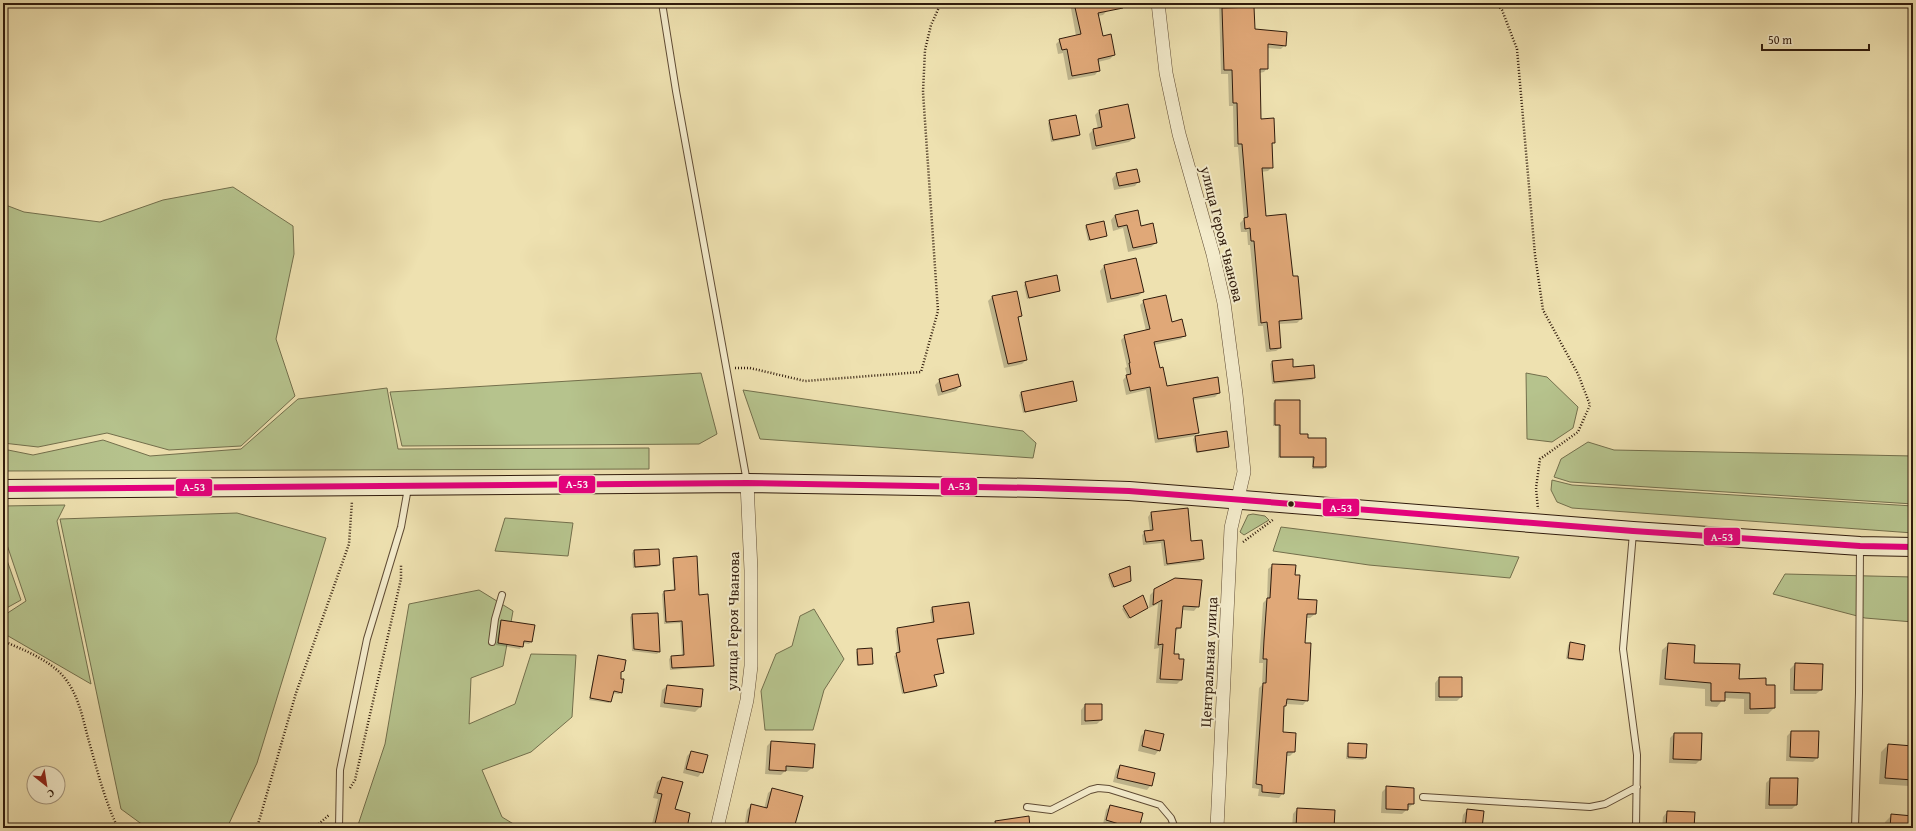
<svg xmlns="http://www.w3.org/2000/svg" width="1916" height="831" font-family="'Gentium Book Plus',serif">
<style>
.green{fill:#b6c38d;stroke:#736f4c}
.shadow{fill:#0003}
.building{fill:#e0a878;stroke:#301b0c}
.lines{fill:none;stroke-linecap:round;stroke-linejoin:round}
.lane-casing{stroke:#604c35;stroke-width:8}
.street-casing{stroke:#604c35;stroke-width:14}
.secondary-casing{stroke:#301b0c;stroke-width:20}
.path{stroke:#301b0c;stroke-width:2.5;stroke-dasharray:1 2;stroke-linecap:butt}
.lane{stroke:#f4eccc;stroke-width:6}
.street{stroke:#f4eccc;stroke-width:13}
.secondary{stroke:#f4eccc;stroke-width:18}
.bus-1-casing{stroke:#f4eccc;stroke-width:9}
.bus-1{stroke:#e5007d;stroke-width:6}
.bus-dot{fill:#301b0c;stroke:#f4eccc;stroke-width:1.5}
.labels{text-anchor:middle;stroke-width:4;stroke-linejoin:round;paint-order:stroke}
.street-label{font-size:15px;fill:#301b0c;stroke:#f4eccc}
.line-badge{stroke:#f4eccc;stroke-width:1.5}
.badge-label{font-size:11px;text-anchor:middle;font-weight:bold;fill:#fff}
</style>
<rect width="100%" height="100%" fill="#eee1b0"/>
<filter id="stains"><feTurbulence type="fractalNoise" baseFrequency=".005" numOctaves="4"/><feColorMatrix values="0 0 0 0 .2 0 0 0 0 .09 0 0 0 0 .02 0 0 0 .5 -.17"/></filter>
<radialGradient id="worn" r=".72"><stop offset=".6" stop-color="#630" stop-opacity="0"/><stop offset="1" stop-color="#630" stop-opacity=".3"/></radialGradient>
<path class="green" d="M233,187L293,226L294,254L276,339L295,396L241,446L169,450L107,433L38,447L3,443V204L24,212L100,222L163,200Z
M701,373L717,434L699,444L402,446L390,392Z
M1526,373L1547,377L1578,407L1573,428L1552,442L1527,439Z
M387,388L398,449L649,448V469L3,471V449L33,455L103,440L150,456L241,449L298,399Z
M743,390L1023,431L1036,443L1033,458L760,439Z
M1588,442L1614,450L1913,456V504L1570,482L1554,477L1561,459Z
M1552,480L1572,485L1913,506V533L1572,508L1557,502L1551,490Z
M65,505L57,521L91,684L3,633V616L26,601L3,533V506Z
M237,513L326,538L257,763L227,828H147L121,809L60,519Z
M1253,514L1265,516L1269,520L1244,535L1240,532L1248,515Z
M505,518L573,523L568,556L495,551Z
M1281,527L1519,557L1510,578L1369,565L1273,551Z
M3,549L21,600L3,610Z
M1785,574L1913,577V622L1865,618L1773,594Z
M479,590L513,611L503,666L471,678L469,724L515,704L531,654L576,655L572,717L531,752L482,770L502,817L520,828H357L385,744L409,604Z
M814,609L844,659L824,690L813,730H765L761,691L776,654L792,646L800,616Z"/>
<path class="shadow" d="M1070,3H1106L1107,11L1103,15L1098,16L1102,37L1114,55L1110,59L1098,62L1099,70L1095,75L1068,80L1063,53L1058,54L1056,44L1060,40L1076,36Z
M1219,3H1253L1254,30L1285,45L1281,49L1267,48V68L1264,72L1259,73L1260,120L1273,119L1272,167L1268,171L1261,172L1266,217L1292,277L1301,319L1297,323L1278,324L1280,348L1276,351L1266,352L1263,326H1258L1250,245H1248L1247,232H1241L1240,223L1244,219L1238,147H1234L1233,106H1229L1228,74H1221Z
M1099,111L1134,138L1129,142L1092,150L1089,134L1093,130L1098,129L1095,115Z
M1050,121L1079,135L1077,137L1051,142L1048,123Z
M1116,174L1139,181L1135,186L1114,190L1112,179Z
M1115,215L1140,227L1156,243L1151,247L1128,252L1123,228L1113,231L1111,220Z
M1087,225L1106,236L1088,241L1085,227Z
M1104,266L1143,292L1138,296L1107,303L1100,271Z
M1026,283L1059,290L1027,299L1024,285Z
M992,297L1021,315L1017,319L1026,360L1022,364L1004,368L988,301Z
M1144,301L1185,335L1181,339L1154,345L1159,369L1166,387L1219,393L1215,397L1193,400L1198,432L1194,436L1155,443L1146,390L1126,395L1123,380L1127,375L1125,368L1127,367L1121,340L1125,336L1146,331L1140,305Z
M1272,362L1292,368L1314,378L1312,380L1272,384L1270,364Z
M940,380L960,386L956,391L938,396L935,385Z
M1021,393L1076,400L1074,402L1023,413L1019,395Z
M1275,401L1299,435L1307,438L1325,467L1323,469H1312V458H1278V426H1273V403Z
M1195,437L1228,446L1226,448L1196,453L1193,439Z
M1151,513L1190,542L1203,559L1200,562L1164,566L1161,543L1143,545L1142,535L1145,532L1150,531L1148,517Z
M658,550L659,565L657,567L633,568L632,553L634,551Z
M674,559L698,596L713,665L711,667L670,670L669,659L671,657L682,656L680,623L664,624L662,594L664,592L674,591L672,561Z
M1273,565L1294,576L1297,600L1316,601L1315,614L1310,618H1306L1304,644L1307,700L1303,705L1286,704L1283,707L1282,733L1294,752L1290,756H1285L1283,793L1279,798L1258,796L1259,789L1252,788L1259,688L1262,685L1263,663H1259L1263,603L1267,599L1268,569Z
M1110,575L1130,580L1112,588L1108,577Z
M1155,590L1198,606L1194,611L1182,610L1180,628L1174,632L1173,655L1181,680L1177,684L1156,683L1159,648L1154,649L1158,604L1149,608L1150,595Z
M1124,607L1145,609L1128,619L1122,609Z
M932,608L973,633L971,635L937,640L943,673L934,676L936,686L934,688L902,694L894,656L898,654L895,631L897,629L932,624L930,610Z
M657,614L659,652L657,654L632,651L630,617L632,615Z
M502,621L534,626L531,642L529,644L523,643L520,649L496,645L500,623Z
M1570,643L1582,659L1580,661L1566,659L1568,645Z
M1669,644L1693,664L1738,680L1765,686L1774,708L1768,714H1744V699L1724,698L1717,707L1705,706V689L1659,685L1662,650Z
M858,650L872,663L870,665L857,666L856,652Z
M599,656L623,671L620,673L621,692L619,694L612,693L609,703L589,700L597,658Z
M1795,664L1821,690L1816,694H1790V669Z
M1439,678L1461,697L1457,701H1435V683Z
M667,686L702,690L700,707L695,712L660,707L662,690Z
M1085,705L1101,720L1097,724L1081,725V710Z
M1146,731L1159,750L1155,755L1138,751L1141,736Z
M1791,732L1817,758L1813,762L1786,761L1787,736Z
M1674,734L1700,760L1696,764L1669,763L1670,738Z
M771,742L812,768L807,772L785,771L781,775L765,774L767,746Z
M1349,744L1366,745L1365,758L1363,760L1346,759L1347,746Z
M1888,745L1913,747V783L1909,786L1879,784L1881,752Z
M691,752L702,772L698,777L683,773L687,756Z
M1120,766L1151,785L1147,790L1113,782L1116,770Z
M662,778L674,810L686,828H651L658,799L653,798L657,782Z
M1770,779L1796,805L1792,809H1765L1766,783Z
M1387,787L1413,804L1402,814L1381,813L1382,792Z
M773,789L793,828H744L747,810L751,805L764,809L768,793Z
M1110,806L1138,828H1104L1105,825L1103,824L1106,810Z
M1297,809L1333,828H1292L1293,814Z
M1467,810L1481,828H1461L1463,815Z
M1667,812L1693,828H1662L1663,817Z
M1892,815L1913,817V828H1884L1885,822Z"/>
<path class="building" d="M1074,3H1123V8L1098,13L1103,36L1111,34L1115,55L1098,59L1100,71L1072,76L1067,49L1062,50L1059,39L1081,34Z
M1254,7L1255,29L1287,32L1286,46L1268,44V69H1260L1261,119L1274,118L1275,143H1272L1273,168H1262L1266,216L1286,214L1293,276H1298L1302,319L1279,321L1281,348L1270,349L1267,322L1261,323L1254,241H1251L1250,228L1245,229L1244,218L1248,217L1242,144H1238L1237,103H1233L1232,70H1224L1222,8Z
M1128,104L1135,138L1096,146L1093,129L1102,127L1099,110Z
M1076,115L1080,135L1053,140L1049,120Z
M1137,169L1140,182L1119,186L1116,173Z
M1138,210L1141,226L1153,223L1157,243L1133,248L1127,225L1118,227L1115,215Z
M1104,221L1107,236L1090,240L1086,225Z
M1136,258L1144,292L1111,299L1104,265Z
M1057,275L1060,291L1029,298L1025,282Z
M1017,291L1022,316L1018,317L1027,360L1008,364L992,296Z
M1166,295L1172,322L1182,319L1186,336L1154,342L1160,368L1163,367L1167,386L1218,377L1220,393L1193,398L1199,433L1158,439L1150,387L1130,391L1126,375L1131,374L1129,363H1130L1124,335L1150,329L1143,300Z
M1293,359V367L1314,365L1315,378L1274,382L1272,361Z
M958,374L961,386L942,392L939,379Z
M1073,381L1077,401L1025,412L1021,392Z
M1275,400H1300V434H1308V438H1326V467H1313L1314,457H1280V425H1275Z
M1227,431L1229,447L1197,452L1195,436Z
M1188,508L1191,541L1202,540L1204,559L1167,564L1164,540L1146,542L1144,531L1153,530L1151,512Z
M659,549L660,565L635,567L634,550Z
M697,556L699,595L708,594L714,666L672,668L671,656L684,655L682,621L666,622L664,591L675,590L673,558Z
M1272,564L1296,565L1295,575H1300L1298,599L1317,600L1316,614H1307L1305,643H1311L1308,701L1287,699L1286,706H1284L1283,732L1296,733L1295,752H1287L1284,794L1262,792V785L1256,784L1263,683H1266L1267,659H1263L1264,640L1267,598H1270Z
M1130,566L1131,581L1114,587L1109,574Z
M1175,578L1202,580L1199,607L1183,606L1181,628H1176L1174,654H1179V659H1184L1182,680L1160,679L1163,644L1158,645L1162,600L1153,605L1154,589Z
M1143,595L1148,608L1130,618L1123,606Z
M969,602L974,634L937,639L944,673L934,675L937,686L904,693L896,653L900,652L897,628L934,622L932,607Z
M658,613L660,652L634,649L632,614Z
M501,620L535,625L532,642L524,641L523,647L498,643Z
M1570,642L1585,645L1583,660L1568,658Z
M1668,643L1695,645L1694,663L1740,664L1739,679L1766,678V685H1775V708L1750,709V693L1725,692V701H1711V683L1665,679Z
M872,648L873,664L858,665L857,649Z
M598,655L626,660L624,671L621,672V679H624L622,693L614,691L611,702L590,698Z
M1795,663L1823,664L1822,690H1794Z
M1439,677H1462V697H1439Z
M667,685L703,689L701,707L664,703Z
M1085,704H1102V720L1085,721Z
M1145,730L1164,734L1160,751L1142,746Z
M1791,731H1819L1818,758L1790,757Z
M1674,733H1702L1701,760L1673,759Z
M771,741L815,744L813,768L786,766V771L769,770Z
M1348,743L1367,744L1366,758L1348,757Z
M1888,744L1913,746V780L1885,778Z
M691,751L708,755L703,773L686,769Z
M1120,765L1155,773L1152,786L1117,778Z
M662,777L683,782L675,809L690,813L687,828H654L662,794L657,793Z
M1770,778H1798L1797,805H1769Z
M1386,786L1414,788V804H1408V810L1386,809Z
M772,788L803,796L794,828H747L751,804L767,808Z
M1110,805L1143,813L1139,828H1118L1119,824L1106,820Z
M1297,808L1335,810L1334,828H1296Z
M1467,809L1484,811L1482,828H1465Z
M1667,811L1695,812L1694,828H1666Z
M1891,814L1913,816V828H1890Z
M1029,816L1030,828H996L995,821Z"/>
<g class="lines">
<g class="lane-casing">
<path id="lane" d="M662,3L676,91L747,482
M1633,533L1623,649L1637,755L1636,828
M492,642L495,619L502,595
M1423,797L1590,807L1605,804L1637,787
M1027,807L1051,810L1090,790L1098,788L1109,789L1160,805L1171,818L1175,828
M339,828L340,770L367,639L401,527L408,488
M1855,828L1859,693L1860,548"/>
</g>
<g class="street-casing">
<path id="street" d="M1158,3L1166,73L1179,134L1213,254L1224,303L1236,394L1244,472L1231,528L1217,828
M717,828L747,700L751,666V570L747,483"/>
</g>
<g class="secondary-casing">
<path id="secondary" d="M3,489L747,483L1038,488L1129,491L1633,531L1860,546L1913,547"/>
</g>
<path class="path" d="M1496,3L1502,10L1517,49L1535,255L1543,310L1578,374L1590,405L1578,432L1540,459L1536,488L1538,509
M735,368H750L805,381L921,372L938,311L923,92L925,50L931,25L941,3
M1243,542L1274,519
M3,641C24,650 53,661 67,681C79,698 83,719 88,738C97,769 104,799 118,828
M350,788L355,780L401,579V565
M257,828L296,693L349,544L352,501
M314,828L329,815"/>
<use href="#lane" class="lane"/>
<use href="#street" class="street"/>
<use href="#secondary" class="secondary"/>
<g class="bus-1-casing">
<path id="bus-1" d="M3,489L747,483L1038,488L1129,491L1633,531L1860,546L1913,547"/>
</g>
<use href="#bus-1" class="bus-1"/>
</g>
<circle class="bus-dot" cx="1291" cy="504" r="3.5"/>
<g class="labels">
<g class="street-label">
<text transform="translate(1222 234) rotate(76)" y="5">улица Героя Чванова</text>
<text transform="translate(733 621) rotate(-89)" y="5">улица Героя Чванова</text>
<text transform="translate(1209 662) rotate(-87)" y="5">Центральная улица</text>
</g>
</g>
<g class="line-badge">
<rect x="558" y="475" width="38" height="19" rx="4" fill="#e5007d"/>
<rect x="940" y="477" width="38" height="19" rx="4" fill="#e5007d"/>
<rect x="175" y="478" width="38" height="19" rx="4" fill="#e5007d"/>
<rect x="1322" y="498" width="38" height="19" rx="4" fill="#e5007d"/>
<rect x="1703" y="527" width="38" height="19" rx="4" fill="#e5007d"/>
</g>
<g class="badge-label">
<text x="577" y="488">А-53</text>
<text x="959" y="490">А-53</text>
<text x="194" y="491">А-53</text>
<text x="1341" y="512">А-53</text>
<text x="1722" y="541">А-53</text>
</g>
<rect width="1916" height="831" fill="none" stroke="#eee1b0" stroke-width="16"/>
<rect x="4" y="4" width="1908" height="823" fill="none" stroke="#301b0c" stroke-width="2"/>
<rect x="8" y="8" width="1900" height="815" fill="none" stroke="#301b0c"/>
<g transform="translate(46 785) rotate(150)"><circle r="19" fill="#f4eccc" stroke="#a6987f"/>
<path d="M0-3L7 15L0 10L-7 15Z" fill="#8f2418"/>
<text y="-6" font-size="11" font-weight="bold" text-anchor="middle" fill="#301b0c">С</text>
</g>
<path d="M1762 44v6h107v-6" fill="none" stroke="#301b0c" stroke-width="2"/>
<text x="1768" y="44" font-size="12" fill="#301b0c" stroke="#f4eccc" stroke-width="3" paint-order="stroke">50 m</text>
<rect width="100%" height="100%" filter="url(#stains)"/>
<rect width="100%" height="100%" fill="url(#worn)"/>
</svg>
